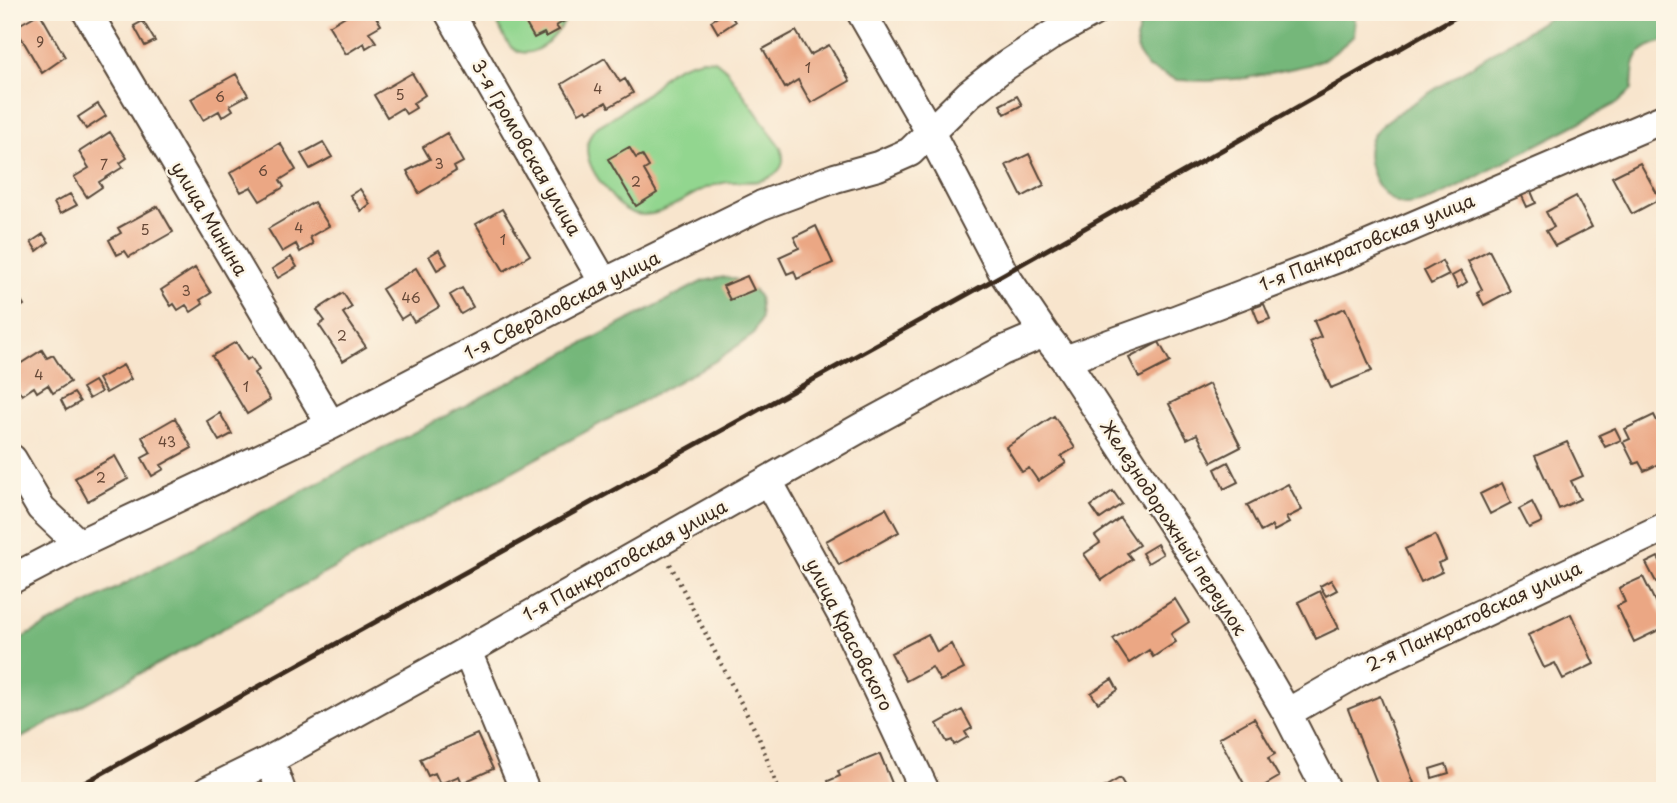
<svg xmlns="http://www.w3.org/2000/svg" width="1677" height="803" font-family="'Playpen Sans',sans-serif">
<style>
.green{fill:#92d68f;stroke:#668056;stroke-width:2}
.forest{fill:#75b77a;stroke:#58704c;stroke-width:2}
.building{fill:#eba784}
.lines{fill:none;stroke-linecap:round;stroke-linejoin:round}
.minor-casing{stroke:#574638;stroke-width:32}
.path{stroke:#574638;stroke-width:4.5;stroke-dasharray:2 5;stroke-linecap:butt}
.minor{stroke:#fff;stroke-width:28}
.rail{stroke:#3b2a1e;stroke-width:5}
.labels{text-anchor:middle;stroke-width:5;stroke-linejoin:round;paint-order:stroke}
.number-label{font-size:14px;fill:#674938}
.street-label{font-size:18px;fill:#3b2a1e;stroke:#fcf5e5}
</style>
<rect width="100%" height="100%" fill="#fcf5e5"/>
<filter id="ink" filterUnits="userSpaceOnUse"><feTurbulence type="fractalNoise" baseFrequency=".0143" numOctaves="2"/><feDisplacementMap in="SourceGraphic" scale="14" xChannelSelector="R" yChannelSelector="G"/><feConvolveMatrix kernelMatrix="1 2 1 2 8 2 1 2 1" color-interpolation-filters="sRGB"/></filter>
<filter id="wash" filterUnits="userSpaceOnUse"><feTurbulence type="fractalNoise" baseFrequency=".00686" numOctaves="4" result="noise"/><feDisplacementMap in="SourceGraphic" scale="28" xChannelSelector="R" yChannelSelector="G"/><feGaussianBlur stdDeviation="1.57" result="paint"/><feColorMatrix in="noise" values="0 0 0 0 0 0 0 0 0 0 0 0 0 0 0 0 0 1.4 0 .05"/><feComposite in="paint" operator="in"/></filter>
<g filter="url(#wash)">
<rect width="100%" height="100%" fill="#f8e5cd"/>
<path class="green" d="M493,12H569C563,31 533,66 511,47C503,39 498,23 493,12Z
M702,59L715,60L726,69L781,148C785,160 784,168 773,175C762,184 745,181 732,182C724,182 714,185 706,188C684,197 657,222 633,213C619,209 611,195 602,184C592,171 582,153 590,136C593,127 602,124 610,119C624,109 640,100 653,88C659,82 664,74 672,70C681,64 691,62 702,59Z"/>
<path class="forest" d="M1157,12H1352L1355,21L1354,36L1334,53L1324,59L1308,65L1247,78L1208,81L1177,80L1148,68L1138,53L1136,39L1141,24Z
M1557,12H1665V41C1632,49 1634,59 1632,90L1617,103C1578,124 1538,144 1498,165C1477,177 1429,206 1405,205C1381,203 1362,163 1370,142C1374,128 1389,120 1399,112Z
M725,277L745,282L759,296L761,318L753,335L714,362L12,743V643L703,281Z"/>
<g id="blocks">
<path class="building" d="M352,12H373L381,25L369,32L376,42L366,48L364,43L346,54L329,26Z
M526,12H580L556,26L559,30L546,37L544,33L534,38L521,15Z
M726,12H729L735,22L718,33L711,21Z
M40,13L65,57L42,73L15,27Z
M143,21L155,41L145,46L134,26Z
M796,31L810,55L829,45L850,81L811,103L798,80L785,88L763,49Z
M605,58L620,82L625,79L633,93L609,107L606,102L588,112L586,109L579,113L562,84Z
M412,73L425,95L413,103L416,108L406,114L402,108L387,117L374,95Z
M236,74L248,95L230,105L233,110L222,117L219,111L203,120L191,99Z
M1017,96L1022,105L1005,114L1000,105Z
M98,104L106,116L86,129L78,117Z
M110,132L127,158L120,163L123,167L99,182L102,187L87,197L74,177L89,168L79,152Z
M447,133L463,162L454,167L456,171L419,193L407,171L430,159L423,147Z
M323,142L332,157L310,169L301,154Z
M280,143L296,170L280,180L284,187L260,201L251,187L241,192L230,173Z
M629,147L636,158L642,155L649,167L644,170L657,193L636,206L608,159Z
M1029,154L1044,185L1022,197L1006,165Z
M1640,163L1660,199L1632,214L1612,177Z
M360,189L370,204L361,211L350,195Z
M1530,189L1536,203L1527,207L1521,194Z
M70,194L77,205L60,214L54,203Z
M1576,196L1592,227L1555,246L1546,231L1554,227L1546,212Z
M314,202L329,226L310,237L313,244L300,252L296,244L282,252L268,229Z
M158,206L173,232L129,257L125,251L117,255L109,240L121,233L118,228Z
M502,209L530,255L504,271L476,224Z
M816,226L833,263L797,279L794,271L787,274L779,257L799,248L794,237Z
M43,234L49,242L37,251L31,242Z
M439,250L447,264L437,270L429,256Z
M1489,250L1510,291L1484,305L1477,292L1482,289L1468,261Z
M291,257L297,267L278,278L272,269Z
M1442,261L1449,275L1431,284L1424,271Z
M195,268L211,293L200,300L203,304L191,312L186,305L178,310L174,304L171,306L161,290Z
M416,268L439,307L414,322L409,314L401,319L382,289Z
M1461,271L1467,282L1458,288L1452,276Z
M747,276L754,290L730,300L723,286Z
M12,286L24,305L12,313Z
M462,288L473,307L461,314L450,295Z
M343,293L352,307L343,313L366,347L343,361L319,325L325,321L317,310Z
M1264,304L1270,319L1259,323L1253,308Z
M1345,308L1372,371L1331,388L1310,342L1321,337L1314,321Z
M236,342L247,360L251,357L259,370L254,373L270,400L247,414L212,356Z
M1159,342L1170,362L1139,378L1129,358Z
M42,350L47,358L53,355L70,382L53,393L48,385L37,392L34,387L22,395L12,380V369Z
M123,365L131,379L106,393L98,379Z
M94,381L101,392L89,399L82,388Z
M1209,384L1241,447L1212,462L1197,434L1187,439L1169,404Z
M74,393L80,402L66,410L61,400Z
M220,413L232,434L219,441L207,421Z
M1654,415L1665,437V461L1644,471L1639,462L1634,464L1623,442L1630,439L1625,429Z
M1054,416L1075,448L1061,456L1066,463L1038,481L1029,468L1022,472L1006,447Z
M175,418L192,448L161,465L164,469L152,476L142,458L151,453L142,437Z
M1615,428L1621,440L1605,447L1599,435Z
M1567,442L1583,476L1571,481L1580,499L1559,509L1535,456Z
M115,456L128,479L88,501L75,478Z
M1228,462L1238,482L1224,489L1215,469Z
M1502,483L1511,503L1490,514L1480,494Z
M1288,484L1302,510L1286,518L1289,523L1274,531L1272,526L1261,532L1247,505Z
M1113,491L1122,504L1100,519L1091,506Z
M1532,502L1542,522L1529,528L1519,509Z
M886,508L899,532L839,565L826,541Z
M1120,518L1139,545L1127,553L1132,559L1102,580L1084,554L1100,543L1095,536Z
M1435,535L1446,560L1438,563L1442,572L1421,582L1405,549Z
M1157,544L1163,554L1148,563L1142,553Z
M1658,557L1665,570V578L1656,582L1646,563Z
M1643,577L1665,622V627L1634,642L1617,606L1625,602L1619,588Z
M1331,580L1337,590L1326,596L1320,586Z
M1320,591L1339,628L1316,639L1298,602Z
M1175,599L1189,622L1171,634L1176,642L1153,657L1149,650L1129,663L1113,639Z
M1571,614L1594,664L1563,679L1555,663L1544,668L1528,635Z
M928,634L937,652L951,644L964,669L940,681L932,667L906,681L891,653Z
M1112,679L1118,690L1098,703L1091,693Z
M1380,696L1414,783L1395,791H1380L1348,709Z
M962,710L972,728L965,732L968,737L954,745L952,740L947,742L937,724Z
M1254,718L1275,754L1268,758L1279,777L1255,791H1248L1219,738Z
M477,734L493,769L462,783L459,776L440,784L435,773L428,776L420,759Z
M880,754L894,788L887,791H832L828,781L840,776L838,771Z
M1446,764L1449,773L1432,778L1430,769Z
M1120,778L1128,791H1098Z"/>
</g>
</g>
<g filter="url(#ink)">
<use href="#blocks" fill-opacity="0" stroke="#574638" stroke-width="2"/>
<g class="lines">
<g class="minor-casing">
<path id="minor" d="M87,12L331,425
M449,12L604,283
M861,12L930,132L1004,274L1044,333L1065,360L1221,599L1287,713L1327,791
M1065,360L1162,325L1343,256L1665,118
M12,459L41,508L79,544
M768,481L842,615L925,791
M12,579L79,544L331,425L604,283L762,205L835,178L878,166L910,152L969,94L1002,68L1055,33L1093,12
M467,651L525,791
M1287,713L1360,671L1665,527
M270,760L281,791
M207,791L270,760L467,651L862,427L1002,351L1044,333"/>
</g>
<path class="path" d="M670,564L759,738L779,791"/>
<use href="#minor" class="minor"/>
<path class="rail" d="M70,791L1004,274L1464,12"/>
</g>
</g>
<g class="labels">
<g class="number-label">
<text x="40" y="47">9</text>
<text x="808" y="73">1</text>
<text x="598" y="94">4</text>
<text x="400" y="100">5</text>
<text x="220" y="102">6</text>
<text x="439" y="169">3</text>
<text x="104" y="170">7</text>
<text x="263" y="176">6</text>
<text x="636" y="187">2</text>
<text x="299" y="233">4</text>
<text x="145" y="235">5</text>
<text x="503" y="245">1</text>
<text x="186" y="296">3</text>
<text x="411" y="303">46</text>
<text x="342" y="341">2</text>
<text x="39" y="380">4</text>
<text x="246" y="392">1</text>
<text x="167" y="447">43</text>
<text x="101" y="483">2</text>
</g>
<g class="street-label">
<text transform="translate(526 148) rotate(60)" y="6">3-я Громовская улица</text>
<text transform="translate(209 219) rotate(59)" y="6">улица Минина</text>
<text transform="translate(1367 243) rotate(-22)" y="6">1-я Панкратовская улица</text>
<text transform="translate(562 306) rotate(-27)" y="6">1-я Свердловская улица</text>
<text transform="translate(1173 528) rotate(57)" y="6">Железнодорожный переулок</text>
<text transform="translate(625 561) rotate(-29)" y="6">1-я Панкратовская улица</text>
<text transform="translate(1474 617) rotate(-25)" y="6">2-я Панкратовская улица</text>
<text transform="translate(849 635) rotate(63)" y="6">улица Красовского</text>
</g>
</g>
<rect width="1677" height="803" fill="none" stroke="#fcf5e5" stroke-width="42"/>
</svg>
